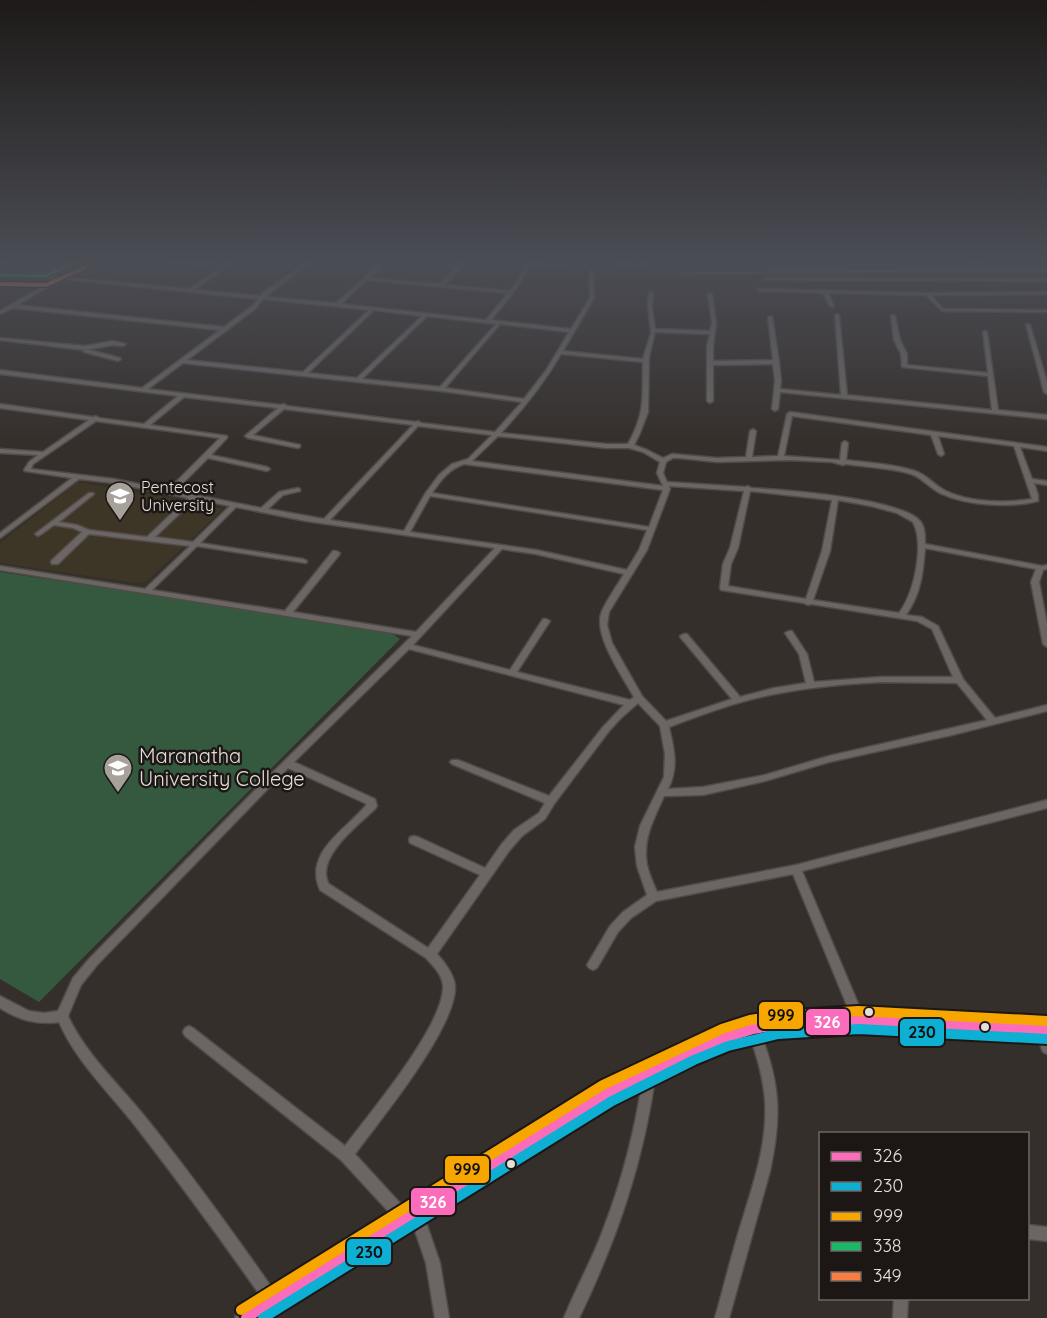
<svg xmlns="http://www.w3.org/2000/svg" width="1047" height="1318" font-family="Quicksand,sans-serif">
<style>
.education{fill:#3d3627}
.green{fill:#35593f}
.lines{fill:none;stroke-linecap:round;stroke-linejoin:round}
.minor-casing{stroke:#514b48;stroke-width:3}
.tertiary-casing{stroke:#514b48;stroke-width:4}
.secondary-casing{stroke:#514b48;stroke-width:3}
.minor{fill:#6b6664;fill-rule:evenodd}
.tertiary{fill:#6b6664;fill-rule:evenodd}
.secondary{fill:#6b6664;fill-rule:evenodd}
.bus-1-casing{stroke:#1c1714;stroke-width:14}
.bus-2-casing{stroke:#1c1714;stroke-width:14}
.bus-3-casing{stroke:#1c1714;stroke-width:14}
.bus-4-casing{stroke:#1c1714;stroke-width:6}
.bus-5-casing{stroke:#1c1714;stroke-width:6}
.bus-1{stroke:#fb6dba;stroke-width:10}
.bus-2{stroke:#0dafd3;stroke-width:10}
.bus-3{stroke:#f7a600;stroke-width:10}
.bus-4{stroke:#1ab867;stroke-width:4}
.bus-5{stroke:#f77d43;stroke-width:4}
.bus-dot{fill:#e5ded9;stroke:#1c1714;stroke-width:2}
.labels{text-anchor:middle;stroke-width:5;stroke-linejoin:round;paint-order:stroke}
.far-poi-label{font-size:16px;fill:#e5ded9;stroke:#1c1714;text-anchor:start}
.poi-label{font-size:20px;fill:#e5ded9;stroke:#1c1714;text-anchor:start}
.line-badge{stroke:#1c1714;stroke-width:2}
.badge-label{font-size:16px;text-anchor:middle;font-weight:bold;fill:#fff}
.pale-badge-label{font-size:16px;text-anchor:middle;font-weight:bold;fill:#111}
</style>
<rect width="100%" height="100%" fill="#352f2b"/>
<path class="education" d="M78,482L172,498L223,509L147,581L136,583L0,563V543Z"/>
<path class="green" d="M0,572L387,630L400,639L39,1002L0,979Z"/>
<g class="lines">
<g class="minor-casing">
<path id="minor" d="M9,260H14L0,267V264Z
M157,260H171L227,264L233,260H237L194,290L261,296L264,292L309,260H313L265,297L336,303L384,260H388L369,278L440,284L463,260H467L445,285L510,291L528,264L529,260H533L532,263L561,265L563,266L561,267L531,265L513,293L491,320L571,329L590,298L589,271L591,270L593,271L594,298L563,351L643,359L651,333L648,304L649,292L653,293L652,308L655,329L710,331L712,323L708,294L710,293L712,294L716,323L713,346V361L773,360L768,317L772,316L779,362L781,381L780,389L841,395L835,315L837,314L839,315L847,395L992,410L988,376L902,367L901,354L894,340L891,316L893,315L895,316L900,340L907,354V365L988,373L983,332L985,331L987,332L998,410L1047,415V419L780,392L778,409L775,411L772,409L775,381L773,364L713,365V401L710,403L707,401V346L710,334L655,332L649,357L648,412L640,433L634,445L647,450L663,458L672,454L717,458L746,457L750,431L753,429L756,431L752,457L778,456L787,414L790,412L1047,447V451L1020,447L1032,479L1047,481V485L1034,483L1038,495V501C1011,508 968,506 942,494C930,489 923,478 911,474C892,468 865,467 846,464L843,465L832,462L789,460L717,462L679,458H673L666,462L663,473L667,482L745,487L748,486L751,488C784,490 900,498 920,521C925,527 925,536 925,544L1042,566L1047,565V569L1043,570L1039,582L1047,624V647L1043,644L1031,582L1036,569L925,548C923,572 921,594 906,615L922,617L938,626L963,679L995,718L1047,705V711L952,735L829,762L765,781L703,795L664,796C654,819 642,839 647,865C649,874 653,883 657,892L796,865L1047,800V808L802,871L865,1020L863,1024L859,1025L855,1024L853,1020L793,874L656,901L631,918L618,932L597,968L593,970L589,968L587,965L610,926L623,912L647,895L637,866L635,847L640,826L664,777L665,754L660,726L638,703L621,718L609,731L554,804L545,819L522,836L509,851L437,954C445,963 454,974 455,986C457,1027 380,1120 355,1154L409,1213L411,1208L416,1206L421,1208L440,1263L449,1318H435L426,1263L412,1222L411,1225L406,1227L401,1225L341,1160L185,1036L183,1032L185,1028L189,1026L193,1028L345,1146C369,1114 446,1023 443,985C442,974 433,966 426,958L320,890C303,851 348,829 367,804L288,768L97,965L81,985L68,1016C86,1055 119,1084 146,1118C192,1175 235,1235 277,1295L279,1300L277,1305L272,1307L267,1305C225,1245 182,1186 137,1128C110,1093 77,1063 59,1022C36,1025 19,1020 0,1008V996L29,1011L44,1013L58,1011L73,978L89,959L264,781L412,636L0,570V566L145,589L190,546L89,534L58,564H52L51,562L52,560L82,532L73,528L54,525L40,535L38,536L35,534L89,493H93L94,494L59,522L77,525L89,530L147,537L188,498L114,483L79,479L0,538V533L72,478L25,471L24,470L29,462L38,455L0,453V449L43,452L89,420L0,408V404L93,417L96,416L99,418L144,424L178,396L0,374V370L142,388L220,330L13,308L0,314V311L56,279L39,277V276L41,275L189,289L223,266L159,261ZM62,279L259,299L251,307L224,327L17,305ZM366,280L508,293L486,320L341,304ZM263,299L369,310L303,372L187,360L255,309ZM374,310L422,316L357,378L308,373ZM427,316L496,324L440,387L362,379ZM500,324L569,332L547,369L524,399L445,388ZM561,354L643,362C642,397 646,412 628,444H606L501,433C524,408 544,383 561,354ZM183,363L441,391L522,402L495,432L421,423L418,421L416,422L287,406L284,404L281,405L148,389ZM184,397L278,408L245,436L248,438L298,448L300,447V445L253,435L284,409L413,425L324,519L268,509L283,495L300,491V489L298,488L279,492L261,508L175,491L208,458L267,471L270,469L267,467L211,455L227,438V436L150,425ZM792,416L931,435L938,454L941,456L944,454L938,436L1014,446L1032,499C1005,503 971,503 946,491C935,486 927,475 915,471C894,464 869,463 846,460L848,443L845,441L842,443L840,460L784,456ZM96,421L220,438L168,490L114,479L31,469L33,464ZM418,426L492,435L468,459L452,464L439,475L425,494L404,531L330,520ZM498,436L606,448H629L643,452L660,462L657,473L663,486L472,461ZM464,464L663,490L649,527L432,493C441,480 449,469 464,464ZM669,486L744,491L730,548L723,564L720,588L721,590L804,603L808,605L811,604L917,621L932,629L953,677H881L814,682L807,654L792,631H789L785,633L799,654L806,683L774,688L740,697L687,634H684L680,636L681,638L732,699L666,721L642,696L612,643L607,625L609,612L647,550L670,489ZM750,491L832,500L822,551L806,599L728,586L731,564L738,548ZM430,496L647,530L639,550L627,570L536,550L410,532ZM195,499L230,506L193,542L155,537ZM838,500L871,506L897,513L913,522C925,545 914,594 899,613L813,600L830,551ZM236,507L306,521L495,548L416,632L293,612L339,555L340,553L336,551H333L285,611L152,590L197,546L306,563L307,561L303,559L200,543ZM502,549L536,554L624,574C617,586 608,598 602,611C592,634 623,677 634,697L630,700L517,672L550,621L546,619H543L510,670L413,645ZM409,649L624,705L603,727L549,796L458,760H452L450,762L452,764L545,803L539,813L514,830L501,845L485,868L418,837L414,836L410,837L409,840L410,843L480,875L428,948L329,884C328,884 326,876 326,875C324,851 359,824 375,809L377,806L375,799L294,762ZM881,682L957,683L987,720L829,756L765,775L703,787L668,789C679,767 674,750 669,727C704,714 738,701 775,694C810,687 845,684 881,682Z
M647,260H651L644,266L618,265L616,264L618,263L643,264Z
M969,260H973L985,269H1047V271L683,274L681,273L683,272L980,269Z
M764,278L1047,279V281L766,280H764Z
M760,289L927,293L1047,292V294L931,295L943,309L1047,310V312L942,311L926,295L828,293L834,306L832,307L830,306L823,293L758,291V289Z
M1026,324L1030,325L1047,382V394L1044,392Z
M0,338L85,346L113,341L126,344L123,346L113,345L85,350L0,340Z
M86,349L120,358L121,359L118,361L84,352L83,351Z
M753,1023L757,1025L759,1029C780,1083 782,1114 770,1171L729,1318H715C724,1286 732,1253 742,1221C754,1182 768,1141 765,1100C763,1075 756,1052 747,1029L749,1025Z
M1040,1023L1044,1025L1047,1032V1054L1043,1052L1034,1029L1036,1025Z
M650,1065L654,1067L656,1071C644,1160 618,1237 579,1318H564C576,1288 592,1260 603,1230C623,1179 636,1126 644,1071L646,1067Z
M1028,1225L1047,1227V1241L1028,1239Z
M894,1298H908L907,1318H893Z"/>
</g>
<g class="tertiary-casing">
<path id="tertiary" d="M76,260H83L45,278L0,277V273L44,274Z"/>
</g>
<g class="secondary-casing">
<path id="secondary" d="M859,1012L1047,1022V1038L859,1028L777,1033L753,1037L727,1046L696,1058L615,1099L266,1318H235L238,1310L601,1087L684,1046L753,1021L777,1017Z"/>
</g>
<use href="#minor" class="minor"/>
<use href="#tertiary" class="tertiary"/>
<use href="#secondary" class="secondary"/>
<g class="bus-1-casing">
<path id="bus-1" d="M246,1318L608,1093L690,1052L725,1038L753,1029L777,1025L859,1020L1047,1030"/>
</g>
<g class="bus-2-casing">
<path id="bus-2" d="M263,1318L612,1101L694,1060L728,1046L778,1034L859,1029L1047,1039"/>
</g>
<g class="bus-3-casing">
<path id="bus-3" d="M241,1310L603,1085L722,1029L750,1020L776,1016L858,1011L1047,1021"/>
</g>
<g class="bus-4-casing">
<path id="bus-4" d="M0,275L45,276L80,260"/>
</g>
<g class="bus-5-casing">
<path id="bus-5" d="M0,284L46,285L84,268"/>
</g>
<use href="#bus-1" class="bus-1"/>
<use href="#bus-2" class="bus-2"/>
<use href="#bus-3" class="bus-3"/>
<use href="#bus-4" class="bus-4"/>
<use href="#bus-5" class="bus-5"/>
</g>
<linearGradient id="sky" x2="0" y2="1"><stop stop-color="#1d1a18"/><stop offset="0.59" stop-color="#4b4d55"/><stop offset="1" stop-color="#4b4d55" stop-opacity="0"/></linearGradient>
<rect width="1047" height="444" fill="url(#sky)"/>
<defs>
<g id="university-pin" transform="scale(1.5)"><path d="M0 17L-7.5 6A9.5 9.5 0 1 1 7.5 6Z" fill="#a7a19c" stroke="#1c1714"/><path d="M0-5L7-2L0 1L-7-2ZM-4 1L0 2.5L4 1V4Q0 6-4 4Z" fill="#fff"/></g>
</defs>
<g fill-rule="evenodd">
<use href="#university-pin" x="120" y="496"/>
<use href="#university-pin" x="118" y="768"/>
</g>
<g class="bus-dot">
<circle cx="869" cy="1012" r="5"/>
<circle cx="985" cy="1027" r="5"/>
<circle cx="511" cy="1164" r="5"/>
</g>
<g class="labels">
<g class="far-poi-label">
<text x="141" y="493">Pentecost<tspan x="141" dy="18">University</tspan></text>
</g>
<g class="poi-label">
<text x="139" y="763">Maranatha<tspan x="139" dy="23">University College</tspan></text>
</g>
</g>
<g class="line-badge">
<rect x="758" y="1001" width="46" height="29" rx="6" fill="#f7a600"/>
<rect x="805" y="1008" width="45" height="28" rx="6" fill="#fb6dba"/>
<rect x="899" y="1018" width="46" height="29" rx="6" fill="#0dafd3"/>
<rect x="444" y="1155" width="46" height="29" rx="6" fill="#f7a600"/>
<rect x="410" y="1187" width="46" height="29" rx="6" fill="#fb6dba"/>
<rect x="346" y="1238" width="46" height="28" rx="6" fill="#0dafd3"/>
</g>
<g class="badge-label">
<text x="827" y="1028">326</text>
<text x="433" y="1208">326</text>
</g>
<g class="pale-badge-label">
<text x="781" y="1021">999</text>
<text x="922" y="1038">230</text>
<text x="467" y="1175">999</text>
<text x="369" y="1258">230</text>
</g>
<rect x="819" y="1132" width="210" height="168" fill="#1c1714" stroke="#6c6763" stroke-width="1.5"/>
<rect x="831" y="1152" width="30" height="9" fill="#fb6dba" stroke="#6c6763" stroke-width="1.5"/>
<text x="873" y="1162" font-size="18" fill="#e5ded9">326</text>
<rect x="831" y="1182" width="30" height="9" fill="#0dafd3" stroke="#6c6763" stroke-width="1.5"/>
<text x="873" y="1192" font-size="18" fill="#e5ded9">230</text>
<rect x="831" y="1212" width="30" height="9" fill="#f7a600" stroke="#6c6763" stroke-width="1.5"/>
<text x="873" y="1222" font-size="18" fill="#e5ded9">999</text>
<rect x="831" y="1242" width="30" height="9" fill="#1ab867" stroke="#6c6763" stroke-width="1.5"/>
<text x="873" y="1252" font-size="18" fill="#e5ded9">338</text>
<rect x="831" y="1272" width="30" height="9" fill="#f77d43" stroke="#6c6763" stroke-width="1.5"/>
<text x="873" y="1282" font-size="18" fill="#e5ded9">349</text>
</svg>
